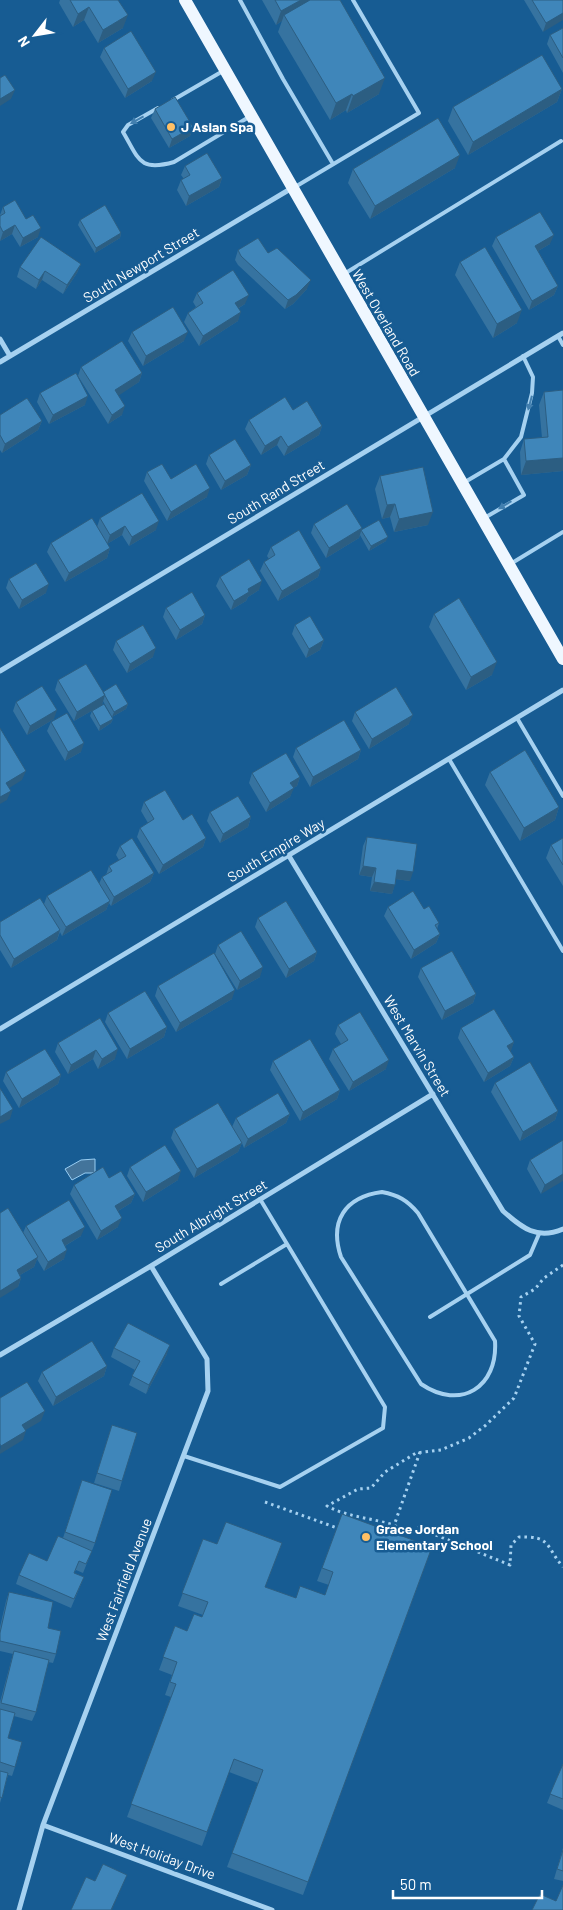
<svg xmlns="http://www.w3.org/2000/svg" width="563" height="1910" font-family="Barlow,sans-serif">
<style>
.water{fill:#43749b;stroke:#99cef3}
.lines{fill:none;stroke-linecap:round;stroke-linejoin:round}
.path{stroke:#a6d1f0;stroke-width:3;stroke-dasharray:2.5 4;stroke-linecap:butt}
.service{stroke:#a6d1f0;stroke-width:4}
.minor{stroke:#a6d1f0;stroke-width:5}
.primary{stroke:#eff7ff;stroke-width:12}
.wall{fill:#3673a0}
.shaded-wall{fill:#2c5e82}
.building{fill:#3f86ba;stroke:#2c5e82}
.oneway{fill:#427faf}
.poi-dot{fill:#ffc065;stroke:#175c93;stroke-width:2}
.labels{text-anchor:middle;stroke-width:5;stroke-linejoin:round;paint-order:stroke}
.poi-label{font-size:14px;font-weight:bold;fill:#fff;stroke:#175c93;text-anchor:start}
.street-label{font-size:14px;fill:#fff;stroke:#175c93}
</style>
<rect width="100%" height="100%" fill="#175c93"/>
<path class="water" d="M95,1159V1173H85L72,1180L65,1169L81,1160Z"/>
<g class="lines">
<path class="path" d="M563,1265L544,1278L535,1289L521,1297L519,1316L535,1344L514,1398L486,1425L469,1438L441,1450L416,1453L385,1472L371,1488L358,1489L327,1506C352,1520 383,1517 408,1532L420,1527L436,1535L510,1565L511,1545L519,1537C552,1536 545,1546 563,1567
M265,1502L340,1529
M391,1534L420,1452"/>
<path class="service" d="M240,0L283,79L333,164
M173,100L223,71
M158,108L128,125L123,132C139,159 139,172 174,162L249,117
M295,187L419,113L353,0
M344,274L561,141
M558,336L563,345
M465,482L504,459L521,437L532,393L533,377L523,356
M486,517L524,495L504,459
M512,563L563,532
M517,718L563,796
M449,759L563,951
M382,1192C398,1195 407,1200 418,1213L495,1341C498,1387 461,1411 421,1384L341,1257C329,1221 345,1197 382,1192Z
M221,1284L287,1244
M430,1317L530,1255L539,1234
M184,1456L280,1487L383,1428L385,1407L260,1199"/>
<path class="minor" d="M0,339L10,356
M0,362L292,188
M0,671L563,333
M289,856L503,1211C522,1228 537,1240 563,1229
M0,1029L563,690
M0,1355L151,1266L433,1094
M43,1825L272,1910
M19,1910L43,1825L208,1391L207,1359L151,1266"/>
<path class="primary" d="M185,0L563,659"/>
</g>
<path class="wall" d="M60,0H118L123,28L98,43L84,20L73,27L59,3Z
M262,0H340L379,94L347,113L346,110L330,120L278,32L282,21L276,25Z
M524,0H563L543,32Z
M563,28V73L547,44L550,35Z
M104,48L152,81L125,98L100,57Z
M562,89L557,102L468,155L448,121L453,107Z
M155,109L193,127L190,136L169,148L151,118Z
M185,166L222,178L219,187L186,206L177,190L181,180L184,179L181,175Z
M455,168L370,219L348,183L353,169Z
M3,207L26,219L38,237L20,247L12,234L0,241V215Z
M80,220L121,233L120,238L95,253L78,225Z
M496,237L550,244L538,251L558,286L554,295L529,310L492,246Z
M238,250L268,253L307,289L293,304L285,309L238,265L235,260Z
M460,262L517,323L493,338L455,275Z
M81,264L77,273L63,294L42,280L36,289L17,277L20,267Z
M197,293L245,304L239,308L238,321L199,346L184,322L188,313L196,307L193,302Z
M132,332L184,341L143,366L128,341Z
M81,367L142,373L139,382L118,395L122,415L108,424L78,376Z
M563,390V471L521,475L520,452L524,439L542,438L539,405L544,392Z
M40,393L85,405L49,424L37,402Z
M293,410L322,426L319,435L284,456L277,445L261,455L245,429L249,420Z
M0,415L42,421L38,430L2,453L0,450Z
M209,455L251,465L247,475L221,490L206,464Z
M147,472L171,479L207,497L167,521L144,481Z
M380,476L428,525L394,532L390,517L382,519L375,489Z
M100,518L156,530L129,546L122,535L107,544L110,548L107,558L65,582L47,552L51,543L97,527Z
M314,524L362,528V530L386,541L369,551L360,535L359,538L326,558L311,533Z
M271,547L321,568L318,577L278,601L260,571L264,562L269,559L267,556Z
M220,577L259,590L248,597L246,601L231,610L216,586Z
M9,579L46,593L19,609L6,588Z
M166,608L205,615L202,624L176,640L163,617Z
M434,614L492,675L466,690L429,627Z
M295,625L324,640L320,650L306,658L292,634Z
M116,641L153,657L127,673L113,650Z
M58,680L103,692L128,704L126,709L112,717L103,701L102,705L74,721L55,690Z
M16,702L54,719L27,735L13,711Z
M92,711L113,719L111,723L99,731L90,716Z
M355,712L409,724L369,749L352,721Z
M51,722L81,752L65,761L47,731Z
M296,748L361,750L358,759L310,787L293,757Z
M490,772L559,807L555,820L520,841L485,785Z
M252,773L300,777L297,786L293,788L290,797L266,812L249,783Z
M144,802L183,820L206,838L203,847L159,874L137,837L140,828L148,823L141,811Z
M210,812L251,817L248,827L220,843L207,821Z
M367,837L410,881L396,879L392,894L370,891L372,877L359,875L363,846Z
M563,838V886L546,858L551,845Z
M120,846L154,873L150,882L111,906L109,903L106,910L62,936L60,932L57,940L11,968L0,950V922L44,904L47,896L99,884L102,877L106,875L109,866L119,860L116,855Z
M388,907L424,909L439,923L437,929L440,934L436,943L411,959L384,916Z
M258,918L317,952L314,961L286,978L255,927Z
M218,945L260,977L237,990L215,954Z
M421,968L476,994L473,1003L442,1020L418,977Z
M158,986L232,999L176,1032L155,996Z
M108,1013L167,1027L164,1037L127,1059L105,1022Z
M100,1018L115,1059L98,1069L93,1059L68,1074L55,1052L58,1043Z
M338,1025L386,1069L349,1091L329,1059L333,1049L341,1044L335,1034Z
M461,1028L514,1042L510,1051L514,1057L510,1066L484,1082L458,1038Z
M273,1061L340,1090L337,1099L300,1121L270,1070Z
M6,1072L61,1075L58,1084L19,1108L3,1081Z
M495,1083L558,1111L555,1120L520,1141L491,1092Z
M290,1114L286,1123L244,1148L242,1143L238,1152L194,1178L171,1138L174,1129L232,1127L236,1118Z
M563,1140L541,1194L527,1169L530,1160Z
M130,1167L178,1180L143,1202L127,1176Z
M109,1178L135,1194L131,1203L118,1211V1227L97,1240L70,1194L74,1185Z
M26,1226L81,1236L65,1246L64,1259L44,1271L37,1259L34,1267L20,1275L21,1278L18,1287L23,1233Z
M114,1348L167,1354L146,1394L129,1385L135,1370L111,1357Z
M107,1366L104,1376L53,1406L38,1381L42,1372Z
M112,1425L122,1481L119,1491L94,1483Z
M82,1480L95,1543L83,1573L76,1570L74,1573L84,1577L71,1608L16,1584L19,1575L47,1561L63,1538Z
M342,1514L432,1547L303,1895L227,1867L258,1783L229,1772L202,1846L127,1817L171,1697L165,1695L172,1675L159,1670L175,1626L187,1631L202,1617L203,1615L178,1606L203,1539L265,1587L296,1598L325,1595L329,1585L317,1581Z
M9,1592L48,1628L56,1654L53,1663L48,1662L36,1712L32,1721L14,1716L8,1738L15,1767L12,1776L8,1775L0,1803V1702L13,1654L0,1651V1627L6,1601Z
M563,1764V1810L547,1803Z
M563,1848V1881L554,1879Z"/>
<path class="shaded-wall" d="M301,0H319L284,15L282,21L276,25L281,11Z
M89,7L84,20L73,27L78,14Z
M563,13V20L543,32L546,23Z
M128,15L123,28L98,43L103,30Z
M156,72L152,81L125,98L128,89Z
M385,78L379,94L347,113L353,96Z
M562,89L557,102L468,155L473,142Z
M15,90L11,99L0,106V99Z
M352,94L346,110L330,120L336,103Z
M193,127L190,136L169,148L172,139Z
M460,155L455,168L370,219L375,206Z
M222,178L219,187L186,206L189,196Z
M15,225L12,234L0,241L3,232Z
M41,228L38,237L20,247L23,238Z
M121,233L120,238L95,253L96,248Z
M554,235L550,244L531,255L535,246Z
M81,264L77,273L63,294L67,285Z
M45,271L42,280L36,289L39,280Z
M311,280L307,289L293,304L285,309L288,300Z
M558,286L554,295L529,310L532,301Z
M249,295L245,304L232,312L235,303Z
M522,310L517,323L493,338L497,324Z
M241,312L238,321L199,346L203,336Z
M188,332L184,341L143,366L146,356Z
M142,373L139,382L112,400L115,390Z
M88,396L85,405L49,424L53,415Z
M125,406L122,415L108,424L112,415Z
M42,421L38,430L2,453L5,444Z
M322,426L319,435L284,456L288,447Z
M281,436L277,445L261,455L265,446Z
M563,458V471L521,475L526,461Z
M251,465L247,475L221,490L225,481Z
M210,488L207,497L167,521L171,512Z
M395,504L390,517L382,519L387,505Z
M433,512L428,525L394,532L399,519Z
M159,521L156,530L129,546L132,537Z
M125,526L122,535L107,544L110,535Z
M362,528L359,538L326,558L329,548Z
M388,537L386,541L369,551L371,546Z
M110,548L107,558L65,582L69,573Z
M321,568L318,577L278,601L282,591Z
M262,581L259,590L248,597L246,601L231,610L234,601L248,589Z
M49,584L46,593L19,609L22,600Z
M205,615L202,624L176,640L180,630Z
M324,640L320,650L306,658L309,649Z
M156,648L153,657L127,673L130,664Z
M497,662L492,675L466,690L471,677Z
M105,695L102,705L74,721L77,712Z
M128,704L126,709L112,717L114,712Z
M57,710L54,719L27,735L30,726Z
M413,715L409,724L369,749L372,739Z
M113,719L111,723L99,731L100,726Z
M84,743L81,752L65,761L68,752Z
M361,750L358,759L310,787L313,777Z
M26,771L22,780L3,792L6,783Z
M300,777L297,786L287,792L290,783Z
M294,788L290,797L266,812L270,803Z
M11,791L7,800L0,804V797Z
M559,807L555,820L520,841L524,828Z
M251,817L248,827L220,843L223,834Z
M206,838L203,847L159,874L163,865Z
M363,866L376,868L372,877L359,875Z
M397,870L413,872L410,881L394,879Z
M154,873L150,882L111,906L114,897Z
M374,882L395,885L392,894L370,891Z
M110,901L106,910L62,936L66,927Z
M60,930L57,940L11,968L14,959Z
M440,934L436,943L411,959L414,950Z
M317,952L314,961L286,978L289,969Z
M263,967L260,977L237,990L240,981Z
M235,990L232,999L176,1032L180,1023Z
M476,994L473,1003L442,1020L445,1011Z
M167,1027L164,1037L127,1059L130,1049Z
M514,1042L511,1051L504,1055L507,1046Z
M118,1049L115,1059L98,1069L102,1059Z
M96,1050L93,1059L68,1074L71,1065Z
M514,1057L510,1066L484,1082L488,1073Z
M389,1060L386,1069L349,1091L353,1082Z
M61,1075L58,1084L19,1108L22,1099Z
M340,1090L337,1099L300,1121L303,1112Z
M13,1109L10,1119L0,1124V1117Z
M558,1111L555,1120L520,1141L523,1132Z
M290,1114L286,1123L244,1148L248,1139Z
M242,1143L238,1152L194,1178L197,1169Z
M181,1171L178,1180L143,1202L146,1192Z
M563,1174V1181L541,1194L545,1185Z
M135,1194L131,1203L111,1215L115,1206Z
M122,1218L118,1227L97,1240L101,1231Z
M85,1227L81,1236L58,1250L62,1240Z
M67,1250L64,1259L44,1271L48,1262Z
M38,1257L34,1267L13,1279L17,1270Z
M21,1278L18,1287L0,1298V1291Z
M170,1345L167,1354L146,1394L149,1385Z
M107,1366L104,1376L53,1406L56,1397Z
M45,1411L41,1421L19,1434L22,1425Z
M26,1431L23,1440L0,1454V1450L1,1446Z
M127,1875L123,1884L112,1910H111Z"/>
<path class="building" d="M70,0H118L128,15L103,30L89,7L78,14Z
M275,0H301L281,11Z
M310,0H340L385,78L353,96L352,94L336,103L284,15Z
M532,0H563V13L546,23Z
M563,28V58L550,35Z
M131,31L156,72L128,89L104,48Z
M542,55L562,89L473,142L453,107Z
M5,75L15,90L0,99V78Z
M175,97L193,127L172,139L155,109Z
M438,118L460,155L375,206L353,169Z
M207,153L222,178L189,196L181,180L190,175L185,166Z
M15,200L26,219L33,215L41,228L23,238L15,225L3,232L0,226V216L5,213L3,207Z
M105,205L121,233L96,248L80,220Z
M540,212L554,235L535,246L558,286L532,301L496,237Z
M41,237L81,264L67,285L45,271L39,280L20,267Z
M258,238L268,253L277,248L311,280L296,295L288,300L241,256L238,250Z
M485,247L522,310L497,324L460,262Z
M233,270L249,295L235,303L241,312L203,336L188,313L203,303L197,293Z
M173,307L188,332L146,356L132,332Z
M122,341L142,373L115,390L125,406L112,415L81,367Z
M76,373L88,396L53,415L40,393Z
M563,390V458L526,461L524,439L548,437L544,392Z
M285,397L293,410L307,401L322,426L288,447L281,436L265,446L249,420Z
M27,398L42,421L5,444L0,435V415Z
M235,439L251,465L225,481L209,455Z
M162,464L171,479L196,464L210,488L171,512L147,472Z
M423,467L433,512L399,519L395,504L387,505L380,476Z
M142,493L159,521L132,537L125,526L110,535L100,518Z
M347,504L362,528L329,548L314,524Z
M92,518L110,548L69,573L51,543Z
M379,520L388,537L371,546L361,530Z
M299,530L321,568L282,591L264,562L275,555L271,547Z
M249,559L262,581L248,589L249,592L234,601L220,577Z
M36,563L49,584L22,600L9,579Z
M192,592L205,615L180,630L166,608Z
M459,598L497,662L471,677L434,614Z
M310,616L324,640L309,649L295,625Z
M143,625L156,648L130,664L116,641Z
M86,664L105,695L77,712L58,680Z
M116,684L128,704L114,712L103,692Z
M42,686L57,710L30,726L16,702Z
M396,687L413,715L372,739L355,712Z
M104,704L113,719L100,726L92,711Z
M67,713L84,743L68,752L51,722Z
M344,720L361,750L313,777L296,748Z
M0,728L26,771L6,783L11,791L0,797Z
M525,750L559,807L524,828L490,772Z
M286,753L300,777L290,783L294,788L270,803L252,773Z
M165,790L183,820L192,814L206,838L163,865L140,828L154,819L144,802Z
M238,796L251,817L223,834L210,812Z
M367,837L417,844L413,872L397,870L395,885L374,882L376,868L363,866Z
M132,838L154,873L114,897L102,877L112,871L109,866L126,856L120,846Z
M563,838V865L551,845Z
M91,870L110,901L66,927L47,896Z
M413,891L424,909L429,906L439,923L435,925L440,934L414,950L388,907Z
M40,898L60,930L14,959L0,935V922Z
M286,901L317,952L289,969L258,918Z
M241,931L263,967L240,981L218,945Z
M452,951L476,994L445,1011L421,968Z
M214,953L235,990L180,1023L158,986Z
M145,991L167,1027L130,1049L108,1013Z
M494,1009L514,1042L507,1046L514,1057L488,1073L461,1028Z
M360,1012L389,1060L353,1082L333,1049L348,1040L338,1025Z
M100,1018L118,1049L102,1059L96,1050L71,1065L58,1043Z
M310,1039L340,1090L303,1112L273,1061Z
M45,1049L61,1075L22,1099L6,1072Z
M530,1062L558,1111L523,1132L495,1083Z
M0,1088L13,1109L0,1117Z
M278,1093L290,1114L248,1139L236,1118Z
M218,1103L242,1143L197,1169L174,1129Z
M563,1140V1174L545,1185L530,1160Z
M165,1145L181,1171L146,1192L130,1167Z
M103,1167L109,1178L121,1171L135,1194L115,1206L122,1218L101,1231L74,1185Z
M69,1200L85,1227L62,1240L67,1250L48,1262L26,1226Z
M8,1208L38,1257L17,1270L21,1278L0,1291V1213Z
M128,1323L170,1345L149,1385L132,1376L140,1361L114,1348Z
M92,1341L107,1366L56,1397L42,1372Z
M27,1382L45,1411L22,1425L26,1431L1,1446L0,1444V1398Z
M112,1425L137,1433L122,1481L97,1473Z
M82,1480L112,1490L95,1543L65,1532Z
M342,1514L432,1547L308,1882L232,1853L263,1770L234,1759L207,1832L131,1804L176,1684L170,1682L177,1662L163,1657L175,1626L187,1631L194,1614L202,1617L208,1602L182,1593L203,1539L217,1544L226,1522L282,1543L265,1587L296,1598L300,1586L325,1595L333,1572L322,1568Z
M58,1536L92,1551L86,1564L79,1561L74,1573L84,1577L74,1599L19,1575L29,1553L47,1561Z
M9,1592L53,1602L48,1628L61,1631L56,1654L0,1641V1633Z
M14,1651L49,1660L36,1712L1,1703Z
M0,1709L15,1713L8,1738L22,1742L15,1767L0,1762Z
M563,1764V1799L550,1794Z
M0,1771L8,1773L2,1798L0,1797Z
M563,1850V1871L557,1869Z
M103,1864L127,1875L111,1910H71L86,1877L95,1881Z
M563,1885V1910H532L540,1894L556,1901Z"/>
<defs><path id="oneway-solid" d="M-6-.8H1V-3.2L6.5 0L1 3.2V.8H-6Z" transform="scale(1.25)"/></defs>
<g class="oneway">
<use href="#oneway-solid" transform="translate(137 120) rotate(151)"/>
<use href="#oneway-solid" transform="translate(530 403) rotate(105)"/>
<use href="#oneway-solid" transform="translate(505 505) rotate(149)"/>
</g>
<g class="poi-dot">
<circle cx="171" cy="127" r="5"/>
<circle cx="366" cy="1537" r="5"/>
</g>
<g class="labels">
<g class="poi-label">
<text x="181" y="132">J Asian Spa</text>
<text x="376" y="1534">Grace Jordan<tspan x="376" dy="16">Elementary School</tspan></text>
</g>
<g class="street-label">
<text transform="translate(141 265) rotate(-31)" y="5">South Newport Street</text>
<text transform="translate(386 323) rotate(60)" y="5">West Overland Road</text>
<text transform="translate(276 492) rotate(-31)" y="5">South Rand Street</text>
<text transform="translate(276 850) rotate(-31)" y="5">South Empire Way</text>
<text transform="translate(417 1046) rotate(59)" y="5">West Marvin Street</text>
<text transform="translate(211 1216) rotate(-31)" y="5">South Albright Street</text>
<text transform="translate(124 1580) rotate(-69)" y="5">West Fairfield Avenue</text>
<text transform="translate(162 1856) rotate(20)" y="5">West Holiday Drive</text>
</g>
</g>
<g transform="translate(35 35) rotate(239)" stroke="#175c93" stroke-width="4" paint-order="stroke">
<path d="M0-4L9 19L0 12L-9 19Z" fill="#ffffff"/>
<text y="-8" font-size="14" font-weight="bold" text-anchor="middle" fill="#ffffff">N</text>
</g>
<path d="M393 1890v8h149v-8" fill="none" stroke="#ffffff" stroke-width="2.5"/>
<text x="400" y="1890" font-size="15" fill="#ffffff" stroke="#175c93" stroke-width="4" paint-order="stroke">50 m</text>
</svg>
